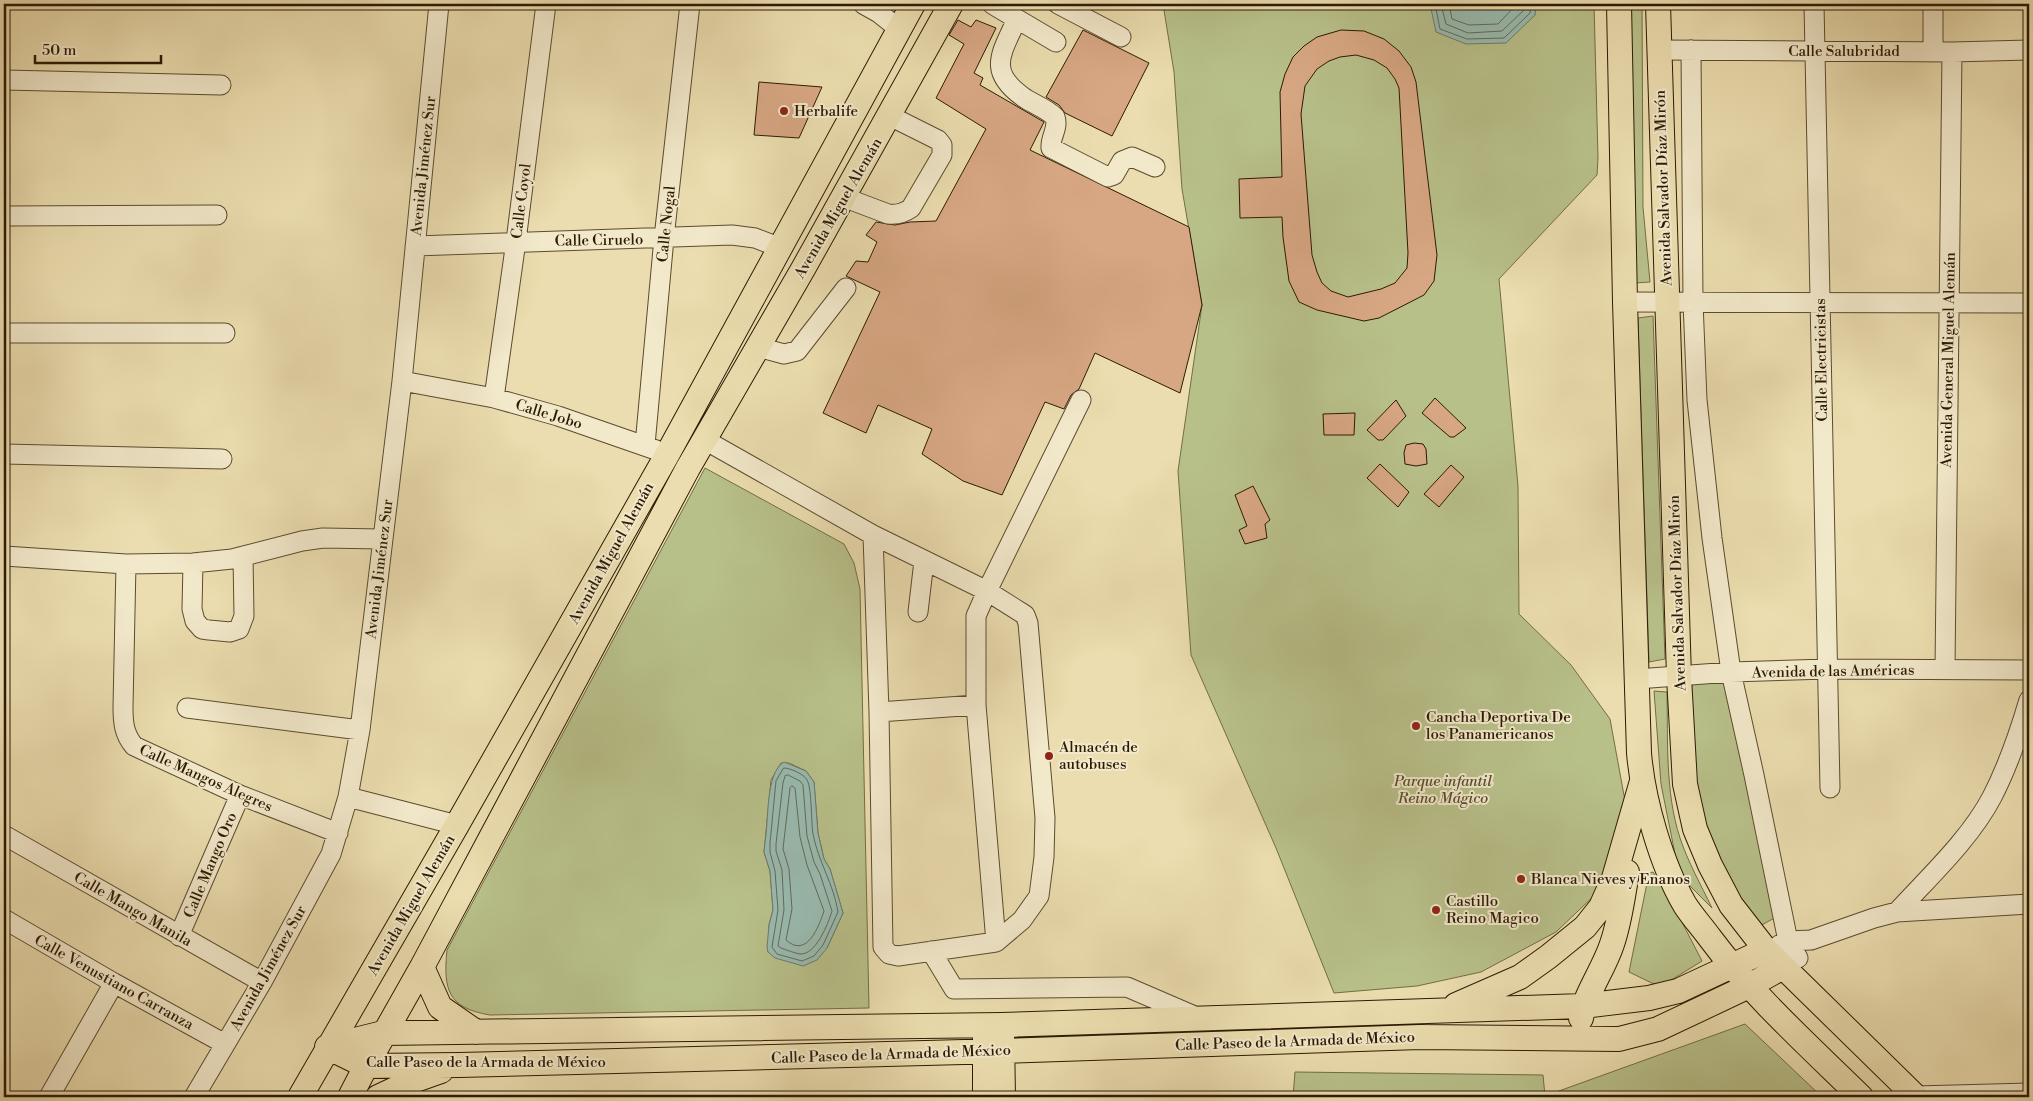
<svg xmlns="http://www.w3.org/2000/svg" width="2033" height="1101" font-family="'Libre Bodoni',serif">
<style>
.green{fill:#b8c08a;stroke:#726d46;fill-rule:evenodd}
.water{fill:#99bbb0;stroke:#6d7b6b}
.lines{fill:none;stroke-linecap:round;stroke-linejoin:round}
.shore{stroke:#626a5a;stroke-width:1}
.building{fill:#d7a783;stroke:#2c1a03;fill-rule:evenodd}
.minor-casing{stroke:#5c4b2e;stroke-width:21}
.major-casing{stroke:#2c1a03;stroke-width:26}
.minor{stroke:#f2e9cb;stroke-width:19}
.major{stroke:#ebddaf;stroke-width:24}
.poi-dot{fill:#8f2418;stroke:#f2e9cb;stroke-width:2}
.labels{text-anchor:middle;stroke-width:4;stroke-linejoin:round;paint-order:stroke}
.street-label{font-size:15px;fill:#2c1a03;stroke:#f2e9cb}
.poi-label{font-size:15px;fill:#2c1a03;stroke:#f2e9cb;text-anchor:start}
.park-label{font-size:15px;font-style:italic;fill:#564c2c;stroke:#f2e9cb}
</style>
<rect width="100%" height="100%" fill="#ebddaf"/>
<filter id="stains"><feTurbulence type="fractalNoise" baseFrequency=".004" numOctaves="4"/><feColorMatrix values="0 0 0 0 .2 0 0 0 0 .09 0 0 0 0 .02 0 0 0 .5 -.17"/></filter>
<radialGradient id="worn" r=".72"><stop offset=".6" stop-color="#630" stop-opacity="0"/><stop offset="1" stop-color="#630" stop-opacity=".3"/></radialGradient>
<path class="green" d="M1163,4H1594L1598,158L1597,175L1499,279L1518,486L1519,614L1571,665L1610,719L1628,817L1599,891L1556,932L1481,972L1417,986L1334,993L1276,848L1191,655L1178,471L1202,305L1182,189L1174,72Z
M1625,4H1642L1643,207L1650,282L1635,283Z
M1653,316L1665,659L1649,662L1638,318Z
M705,468L844,544L854,563L860,589L869,1008L490,1015C448,1008 443,990 447,950ZM781,763H789L806,771L814,782L818,833L824,859L830,869L843,913L827,948L768,952L769,925L773,910L770,871L764,852L765,842L771,780Z
M1725,681L1778,916L1760,926L1715,864L1690,776L1687,716L1692,684Z
M1654,691L1667,692C1668,740 1665,792 1680,838C1688,862 1701,885 1712,908L1688,884L1677,864L1661,784Z
M1653,872L1668,895L1702,961L1660,987L1629,972L1649,873Z
M1745,1024L1822,1097H1293L1295,1072L1543,1075L1545,1096Z"/>
<path class="water" d="M1430,4H1536L1535,15L1506,43L1466,44L1436,32Z
M784,762L806,771L814,782L818,833L824,859L830,869L843,913L827,948L817,960L803,966L775,958L768,952L767,947L769,925L773,910L770,871L764,852L765,842C769,821 765,773 784,762Z"/>
<g class="lines">
<path class="shore" d="M1435,4L1440,29L1467,39L1504,38L1530,13L1531,4
M1441,4L1446,24L1468,33L1502,31L1524,10L1525,4
M1449,4L1452,19L1469,25L1498,24L1517,4
M784,768C790,768 804,774 807,780C812,788 811,823 813,834C818,861 834,885 838,912L823,945L814,956L802,961L777,954L772,947L778,910L775,871L770,852V843L776,781Z
M788,775L800,781L803,785L807,836L814,862L820,874L832,911C828,924 816,955 800,954C794,953 787,950 781,948L778,946L784,910L782,870L776,851V844L783,783L785,776Z
M792,786L795,788L800,837L807,865L824,911C819,926 807,959 786,940L792,909L789,869L783,849L790,788Z"/>
</g>
<path class="building" d="M958,20L971,27L976,20L996,28L974,73L983,78L980,85L1044,122L1030,150L1189,227L1202,305L1180,393L1095,353L1079,389L1071,395L1064,409L1045,402L1002,495L963,481L922,454L932,429L878,405L866,433L823,413L880,292L846,276L856,261L868,262L877,242L866,235L876,222L895,225L910,222L936,221L986,129L936,98L964,44L949,35Z
M1083,30L1149,63L1112,136L1065,113L1059,105L1046,97Z
M1341,30L1364,31L1384,39L1399,51L1411,67L1416,82L1437,255L1434,281L1424,295L1379,318L1364,321L1317,310L1299,302L1289,281L1283,237L1282,217L1240,218L1239,179L1282,177L1280,92L1285,74L1293,57L1304,46L1317,37ZM1356,55L1374,60L1387,68L1395,79L1399,88L1408,253L1407,268L1395,283L1381,289L1348,297L1331,291L1322,283L1317,272L1312,255L1301,114L1305,86L1317,69L1329,61L1340,57Z
M759,82L822,87L799,138L754,135Z
M1435,398L1466,428L1454,437H1450L1422,413Z
M1396,400L1406,416L1383,440H1378L1367,430Z
M1355,413L1354,435H1324L1323,414Z
M1414,443L1423,444L1426,449L1427,464L1416,466L1405,464L1404,453L1406,445Z
M1380,464L1409,492L1398,507L1367,478Z
M1451,465L1464,477L1439,507L1424,494Z
M1253,486L1270,520L1265,524L1267,538L1245,544L1239,530L1247,526L1235,495Z"/>
<g class="lines">
<g class="minor-casing">
<path id="minor" d="M863,4L879,13L899,29
M992,4L1017,19C1001,54 986,72 1026,99C1036,105 1047,109 1055,117C1059,128 1050,137 1051,148L1108,177L1114,175L1122,161L1132,157L1155,167
M1058,4L1121,37
M1814,4L1830,788
M1933,4V51
M1017,19L1056,42
M1660,50L1952,52L2029,50
M1691,50L1693,302L1697,400L1712,538L1731,672L1754,775L1788,941L1798,958
M4,80L221,85
M843,197L888,214C898,215 904,213 911,208L942,155V145L938,140L890,116
M4,216L217,215
M415,246L732,235L755,238L781,248
M1625,302L2029,303
M4,333H225
M758,347L784,354L797,351L846,288
M402,381L494,398L558,416L656,450
M494,398L516,241L546,4
M705,440L873,535L879,712L883,947L889,954L898,956L996,942
M645,445L664,238L690,4
M4,454L222,459
M873,535L987,591L1025,615L1028,623L1045,818L1044,857L1039,896L1022,920L996,942L976,705V616L987,591L1081,400
M4,556L126,564L193,563L232,559L302,541L323,538L382,539
M193,563L192,609L195,621L202,629L209,630L230,632L239,629L244,616L243,556
M126,564L123,707C123,723 124,734 134,746L240,795L338,833
M918,612L924,561
M1945,669L1952,52
M1637,679L1731,672L1827,669L2029,670
M187,708L360,730
M879,712L976,705
M348,797L457,825
M4,835L262,982
M1897,912C1929,877 1970,839 1992,797C2008,766 2019,734 2029,700
M4,919L114,983L225,1044
M179,936L240,795
M1779,945L1788,941L1811,940L1874,918L1897,912L2029,904
M931,951L954,989L1127,987L1199,1018
M1916,1096L2029,1093
M49,1097L114,983
M194,1097L262,982L331,854L348,797L360,730L402,381L439,4"/>
</g>
<g class="major-casing">
<path id="major" d="M1619,4L1625,302L1639,753C1643,800 1661,864 1685,905C1692,916 1702,927 1710,938C1754,997 1809,1046 1861,1097
M1658,4L1679,677L1685,784L1695,829L1710,865L1731,905L1766,950L1916,1097
M422,967L440,1007L476,1032
M1456,1005L1520,977L1548,957L1585,927L1601,907L1614,878L1642,781
M1581,1018C1586,992 1604,969 1612,944C1620,921 1623,896 1627,872
M985,1037V1097
M1002,1037L1003,1097
M327,1047L366,1066L459,1065L1002,1051L1420,1037L1619,1039L1658,1029L1749,986L1783,967
M327,1047L383,1033L1001,1025L1583,1006L1649,998L1678,991L1766,950
M300,1097L457,825L667,455L913,4
M350,1097L366,1066L422,967L688,468L803,269L951,4
M378,1097L410,1082L441,1071"/>
</g>
<use href="#minor" class="minor"/>
<use href="#major" class="major"/>
</g>
<g class="poi-dot">
<circle cx="784" cy="111" r="5"/>
<circle cx="1416" cy="726" r="5"/>
<circle cx="1049" cy="756" r="5"/>
<circle cx="1521" cy="879" r="5"/>
<circle cx="1436" cy="910" r="5"/>
</g>
<g class="labels">
<g class="street-label">
<text x="1844" y="56">Calle Salubridad</text>
<text transform="translate(423 166) rotate(-84)" y="5">Avenida Jiménez Sur</text>
<text transform="translate(1663 188) rotate(-92)" y="5">Avenida Salvador Díaz Mirón</text>
<text transform="translate(521 201) rotate(-83)" y="5">Calle Coyol</text>
<text transform="translate(838 208) rotate(-60)" y="5">Avenida Miguel Alemán</text>
<text transform="translate(666 224) rotate(-84)" y="5">Calle Nogal</text>
<text transform="translate(599 240) rotate(-1)" y="5">Calle Ciruelo</text>
<text transform="translate(1821 360) rotate(-91)" y="5">Calle Electricistas</text>
<text transform="translate(1948 360) rotate(-89)" y="5">Avenida General Miguel Alemán</text>
<text transform="translate(549 414) rotate(17)" y="5">Calle Jobo</text>
<text transform="translate(611 553) rotate(-61)" y="5">Avenida Miguel Alemán</text>
<text transform="translate(379 569) rotate(-83)" y="5">Avenida Jiménez Sur</text>
<text transform="translate(1677 593) rotate(-92)" y="5">Avenida Salvador Díaz Mirón</text>
<text transform="translate(1833 671) rotate(-1)" y="5">Avenida de las Américas</text>
<text transform="translate(206 778) rotate(24)" y="5">Calle Mangos Alegres</text>
<text transform="translate(210 865) rotate(-67)" y="5">Calle Mango Oro</text>
<text transform="translate(411 905) rotate(-60)" y="5">Avenida Miguel Alemán</text>
<text transform="translate(133 909) rotate(30)" y="5">Calle Mango Manila</text>
<text transform="translate(268 968) rotate(-61)" y="5">Avenida Jiménez Sur</text>
<text transform="translate(114 982) rotate(29)" y="5">Calle Venustiano Carranza</text>
<text transform="translate(1295 1041) rotate(-2)" y="5">Calle Paseo de la Armada de México</text>
<text transform="translate(891 1054) rotate(-2)" y="5">Calle Paseo de la Armada de México</text>
<text x="486" y="1067">Calle Paseo de la Armada de México</text>
</g>
<g class="poi-label">
<text x="794" y="116">Herbalife</text>
<text x="1426" y="722">Cancha Deportiva De<tspan x="1426" dy="17">los Panamericanos</tspan></text>
<text x="1059" y="752">Almacén de<tspan x="1059" dy="17">autobuses</tspan></text>
<text x="1531" y="884">Blanca Nieves y Enanos</text>
<text x="1446" y="906">Castillo<tspan x="1446" dy="17">Reino Magico</tspan></text>
</g>
<g class="park-label">
<text x="1443" y="786">Parque infantil<tspan x="1443" dy="17">Reino Mágico</tspan></text>
</g>
</g>
<rect width="2033" height="1101" fill="none" stroke="#ebddaf" stroke-width="20"/>
<rect x="5" y="5" width="2023" height="1091" fill="none" stroke="#2c1a03" stroke-width="2.5"/>
<rect x="10" y="10" width="2013" height="1081" fill="none" stroke="#2c1a03"/>
<path d="M35 55v8h126v-8" fill="none" stroke="#2c1a03" stroke-width="2.5"/>
<text x="42" y="55" font-size="15" fill="#2c1a03" stroke="#f2e9cb" stroke-width="4" paint-order="stroke">50 m</text>
<rect width="100%" height="100%" filter="url(#stains)"/>
<rect width="100%" height="100%" fill="url(#worn)"/>
</svg>
